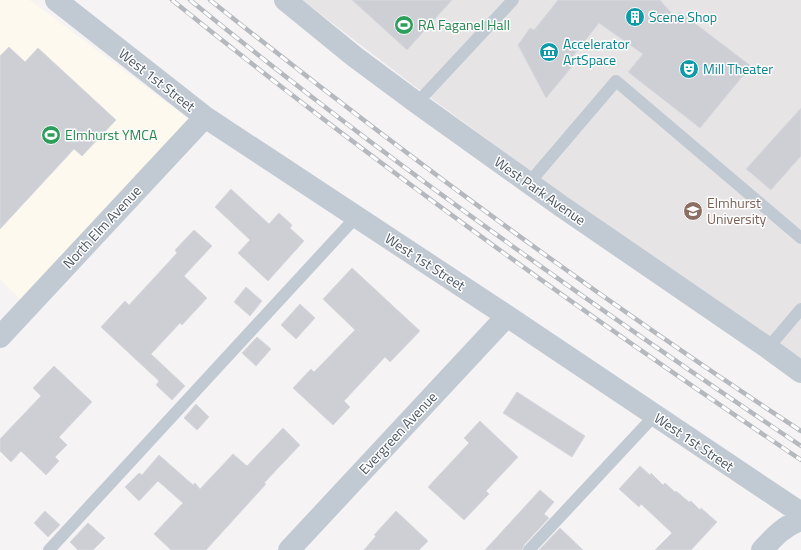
<svg xmlns="http://www.w3.org/2000/svg" width="801" height="550" font-family="'Titillium Web',sans-serif">
<style>
.commercial{fill:#fdf9ef}
.education{fill:#e6e4e5}
.building{fill:#cdcfd5;stroke:#d7d9de}
.lines{fill:none;stroke-linecap:round;stroke-linejoin:round}
.service{stroke:#c1cad2;stroke-width:12}
.minor{stroke:#c1cad2;stroke-width:22}
.rail-casing{stroke:#b5b8bd;stroke-width:4.5}
.rail{stroke:#fff;stroke-width:3;stroke-dasharray:9;stroke-linecap:butt}
.labels{text-anchor:middle;stroke-width:3;stroke-linejoin:round;paint-order:stroke}
.culture-label{font-size:14px;fill:#0d838f;stroke:#fff;text-anchor:start}
.leisure-label{font-size:14px;fill:#27864d;stroke:#fff;text-anchor:start}
.street-label{font-size:14px;fill:#4a5661;stroke:#fff}
.education-label{font-size:14px;fill:#785e54;stroke:#fff;text-anchor:start}
</style>
<rect width="100%" height="100%" fill="#f5f3f3"/>
<path class="commercial" d="M0,0H30L190,120L22,301L0,280Z"/>
<path class="education" d="M302,0H801V369L413,85Z"/>
<path class="building" d="M352,0H452L407,50Z
M558,0H660L675,17L680,12L751,66L700,128L628,72L643,54L599,23L570,60L575,63L546,98L518,45L530,28L534,30Z
M9,47L25,62L38,48L116,120L82,156L74,149L0,229V56Z
M801,108V156L771,190L746,169Z
M231,189L269,224L279,213L292,225L290,228L304,241L268,281L238,253L250,240L215,207Z
M194,230L212,246L184,276L207,298L182,325L180,323L151,354L185,386L172,400L156,385L159,381L101,327L125,301L129,305L177,253L175,250Z
M352,268L420,331L390,362L385,357L344,401L350,407L333,425L293,388L311,369L314,372L355,330L323,299Z
M246,287L262,301L250,316L234,302Z
M300,304L315,318L296,339L281,325Z
M257,337L271,349L256,366L242,353Z
M54,366L92,402L59,437L67,445L55,457L59,461L46,475L21,451L11,462L0,451V439L41,396L33,388Z
M517,392L585,436L572,457L503,413Z
M196,404L209,417L197,430L184,418Z
M480,421L518,457L486,491L489,494L464,520L428,487L469,443L464,438Z
M283,428L300,445L264,483L266,484L206,550H171L154,534L183,503L158,481L139,501L125,487L139,473L142,475L159,455L193,485L195,483L200,489L233,454L247,466Z
M640,466L650,475L651,473L663,485L665,483L675,492L676,491L689,502L691,501L700,510L701,508L717,522L691,550H655L672,533L641,504L639,507L619,489Z
M540,490L554,502L544,514L549,518L524,545L522,550H485Z
M45,511L60,525L48,537L34,523Z
M396,511L428,541L419,550H364L376,536L374,535Z
M88,523L105,538L93,550H78L70,542Z
M560,528L583,550H539Z"/>
<g class="lines">
<path class="service" d="M417,103L513,0
M529,183L616,81L801,238
M768,348L801,309
M49,550L356,217
M529,550L655,415"/>
<path class="minor" d="M56,0L205,117L507,316L801,513
M285,0L355,57L417,103L561,206L768,348L801,372
M0,337L205,117
M289,550L507,316
M762,550C774,537 785,525 801,520"/>
<g class="rail-casing">
<path id="rail" d="M172,0C374,164 586,315 801,460
M190,0C385,160 592,305 801,446
M210,0C400,152 597,297 801,431"/>
</g>
<use href="#rail" class="rail"/>
</g>
<defs>
<g id="building-disc" transform="scale(1)"><circle r="9.5" fill="#0f9aa8" stroke="#fff"/><path d="M-4-6H4V6H1V3H-1V6H-4ZM-2.5-4.3h1.7v1.8h-1.7ZM.8-4.3h1.7v1.8H.8ZM-2.5-1h1.7V.8h-1.7ZM.8-1h1.7V.8H.8Z" fill="#fff"/></g>
<g id="stadium-disc" transform="scale(1)"><circle r="9.5" fill="#2e9e5b" stroke="#fff"/><path d="M0-5a6.5 5 0 1 0 0 10a6.5 5 0 1 0 0-10ZM-3.5-1.8h7v3.6h-7Z" fill="#fff"/></g>
<g id="museum-disc" transform="scale(1)"><circle r="9.5" fill="#0f9aa8" stroke="#fff"/><path d="M0-6L6-3V-2H-6V-3ZM-5-1h2V3h-2ZM-1-1h2V3h-2ZM3-1h2V3H3ZM-6 4H6V6H-6Z" fill="#fff"/></g>
<g id="theatre-disc" transform="scale(1)"><circle r="9.5" fill="#0f9aa8" stroke="#fff"/><path d="M-5-5.5Q0-4 5-5.5V0Q5 5 0 6Q-5 5-5 0ZM-3.3-2.5H-1v1.5H-3.3ZM1-2.5H3.3v1.5H1ZM-2.8 1Q0 5.5 2.8 1Z" fill="#fff"/></g>
<g id="university-disc" transform="scale(1)"><circle r="9.5" fill="#8d6e63" stroke="#fff"/><path d="M0-5L7-2L0 1L-7-2ZM-4 1L0 2.5L4 1V4Q0 6-4 4Z" fill="#fff"/></g>
</defs>
<g fill-rule="evenodd">
<use href="#building-disc" x="635" y="17"/>
<use href="#stadium-disc" x="404" y="25"/>
<use href="#museum-disc" x="549" y="52"/>
<use href="#theatre-disc" x="689" y="69"/>
<use href="#stadium-disc" x="51" y="135"/>
<use href="#university-disc" x="693" y="211"/>
</g>
<g class="labels">
<g class="culture-label">
<text x="649" y="22">Scene Shop</text>
<text x="563" y="49">Accelerator<tspan x="563" dy="16">ArtSpace</tspan></text>
<text x="703" y="74">Mill Theater</text>
</g>
<g class="leisure-label">
<text x="418" y="30">RA Faganel Hall</text>
<text x="65" y="140">Elmhurst YMCA</text>
</g>
<g class="street-label">
<text transform="translate(157 80) rotate(38)" y="5">West 1st Street</text>
<text transform="translate(540 191) rotate(35)" y="5">West Park Avenue</text>
<text transform="translate(102 227) rotate(-47)" y="5">North Elm Avenue</text>
<text transform="translate(425 262) rotate(33)" y="5">West 1st Street</text>
<text transform="translate(398 433) rotate(-47)" y="5">Evergreen Avenue</text>
<text transform="translate(694 442) rotate(34)" y="5">West 1st Street</text>
</g>
<g class="education-label">
<text x="707" y="208">Elmhurst<tspan x="707" dy="16">University</tspan></text>
</g>
</g>
</svg>
